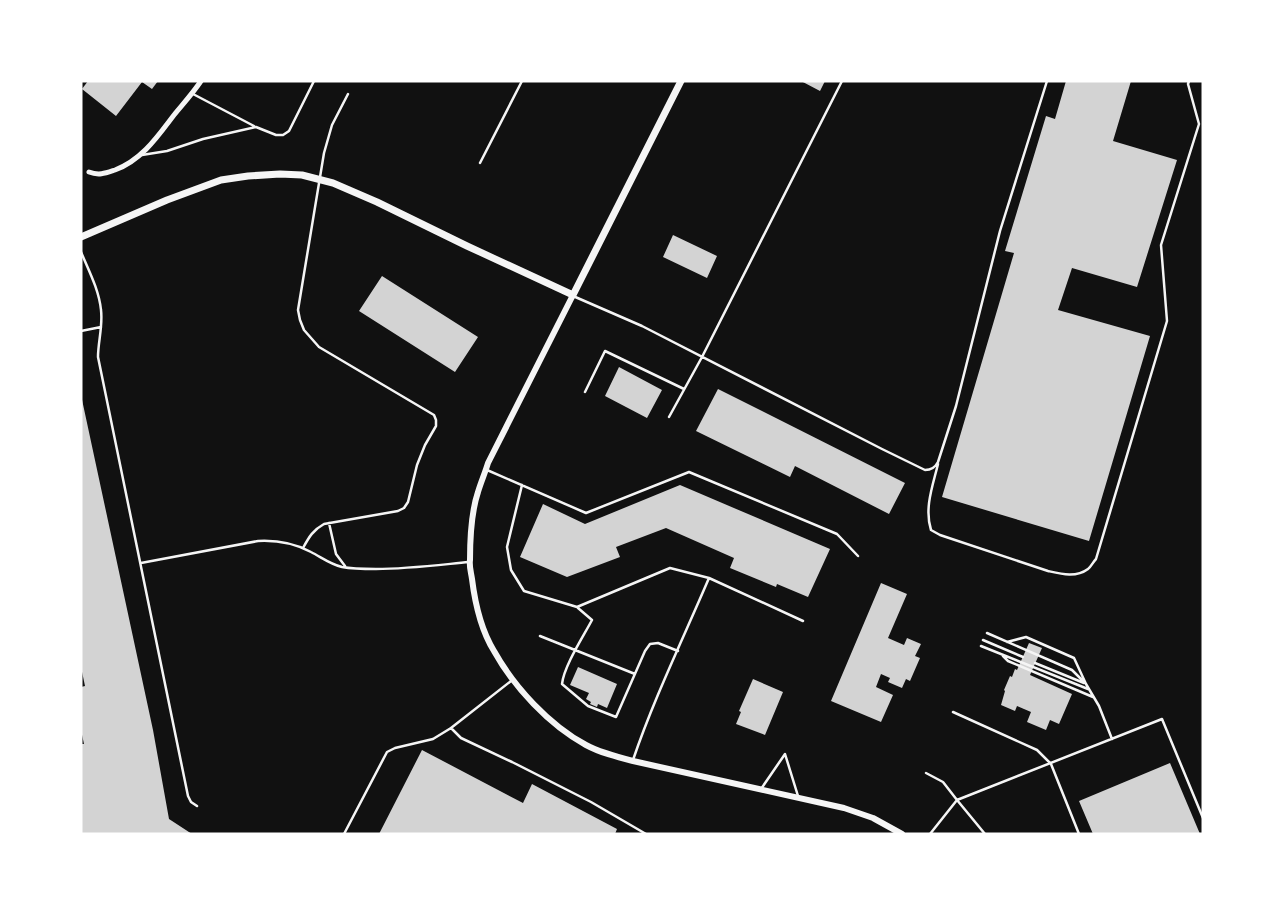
<svg xmlns="http://www.w3.org/2000/svg" width="1284" height="915" font-family="'Space Grotesk',sans-serif">
<style>
.building{fill:#d3d3d3}
.lines{fill:none;stroke-linecap:round;stroke-linejoin:round}
.service{stroke:#f5f5f5;stroke-width:2.5}
.minor{stroke:#f5f5f5;stroke-width:5}
.tertiary{stroke:#f5f5f5;stroke-width:6}
.secondary{stroke:#f5f5f5;stroke-width:7}
</style>
<rect width="100%" height="100%" fill="#111"/>
<path class="building" d="M88,81H158L152,89L142,82L116,116L82,89Z
M801,81H825L820,91Z
M1066,81H1131L1113,141L1177,160L1137,287L1072,268L1058,310L1150,336L1089,541L942,497L1014,253L1005,251L1046,116L1055,119Z
M673,235L717,256L707,278L663,257Z
M382,276L478,337L455,372L359,311Z
M619,367L662,390L647,418L605,396Z
M718,389L905,483L889,514L795,466L790,477L696,431Z
M81,395L153,730L169,819L192,834H81V744H84L81,730V687L85,686L81,667Z
M680,485L830,549L808,597L777,584L776,587L730,568L734,558L666,528L616,547L620,557L567,577L520,557L543,504L585,524Z
M881,583L907,594L888,638L904,645L907,638L921,644L915,656L920,658L910,681L906,679L902,688L888,682L890,678L881,674L876,687L893,695L881,722L831,701Z
M1029,643L1042,648L1030,675L1072,694L1059,724L1050,720L1046,730L1027,722L1031,712L1017,706L1015,711L1001,705L1005,691L1004,690L1010,676L1012,677L1015,669L1017,670Z
M578,667L617,684L607,708L598,704L597,707L590,704L591,702L586,699L589,693L570,685Z
M753,679L783,692L765,735L736,724L741,712L739,711Z
M422,750L523,803L532,784L617,829L615,834H379Z
M1170,763L1200,834H1093L1079,801Z"/>
<g class="lines">
<path class="service" d="M193,94L254,126
M142,155L167,151L203,139L256,127L276,135H283L289,131L314,81
M480,163L522,81
M81,252C89,271 99,290 101,310C103,326 98,342 98,357L188,796L191,802L197,806
M573,296L642,326L882,449L925,470C931,470 935,468 938,462L956,406L1000,231L1047,81
M81,331L101,327
M585,392L605,351L684,389
M669,417L702,357L842,81
M938,464C933,485 924,508 931,530L940,535L1048,571C1061,574 1076,578 1088,569C1091,567 1093,562 1096,559L1167,321L1161,245L1199,124L1188,84L1189,81
M487,470L586,513L689,472L837,534L858,556
M522,485L507,547L511,570L524,591L577,607L670,568L709,578L803,621
M329,523L336,554L345,566
M303,548C309,537 313,530 324,524L398,511L404,508L408,502L417,465L425,445L436,426V420L434,415L319,347L304,330L300,320L298,310L324,153L332,125L348,94
M141,563L258,541C277,540 294,543 311,552C321,557 330,564 342,567C353,569 364,569 376,569C407,569 438,565 469,562
M578,608L592,620C583,637 564,666 562,684L588,706L616,717L645,651L650,644L658,643L678,651
M987,633L1072,670L1085,683
M540,636L635,674
M983,640L1023,657
M1007,642L1026,637L1074,658L1086,684L1099,706L1112,739
M981,646L1088,689
M1003,656L1008,661L1093,697
M1035,663L1084,683
M953,712L1037,750L1051,764L1079,834
M451,728L461,738L512,762L591,802L646,834
M633,760C654,698 683,639 709,578
M926,773L943,782L957,800L930,834
M761,789L785,754L798,796
M344,834L387,752L395,748L433,739L451,728L511,681
M985,834L957,800L1162,719L1203,818"/>
<path class="minor" d="M89,172C99,176 106,173 115,170C142,160 158,136 174,115C183,104 193,93 201,81"/>
<path class="tertiary" d="M573,295L488,463C485,473 481,482 478,492C471,513 470,537 470,560C469,566 471,572 472,579C475,603 481,630 494,651C514,687 549,725 586,745C601,753 617,757 633,761L844,808L873,818L902,834"/>
<path class="secondary" d="M81,237L167,200L221,180L248,176L280,174L302,175L333,183L377,202L467,246L573,295L681,81"/>
</g>
<rect width="1284" height="915" fill="none" stroke="#ffffff" stroke-width="165"/>
</svg>
